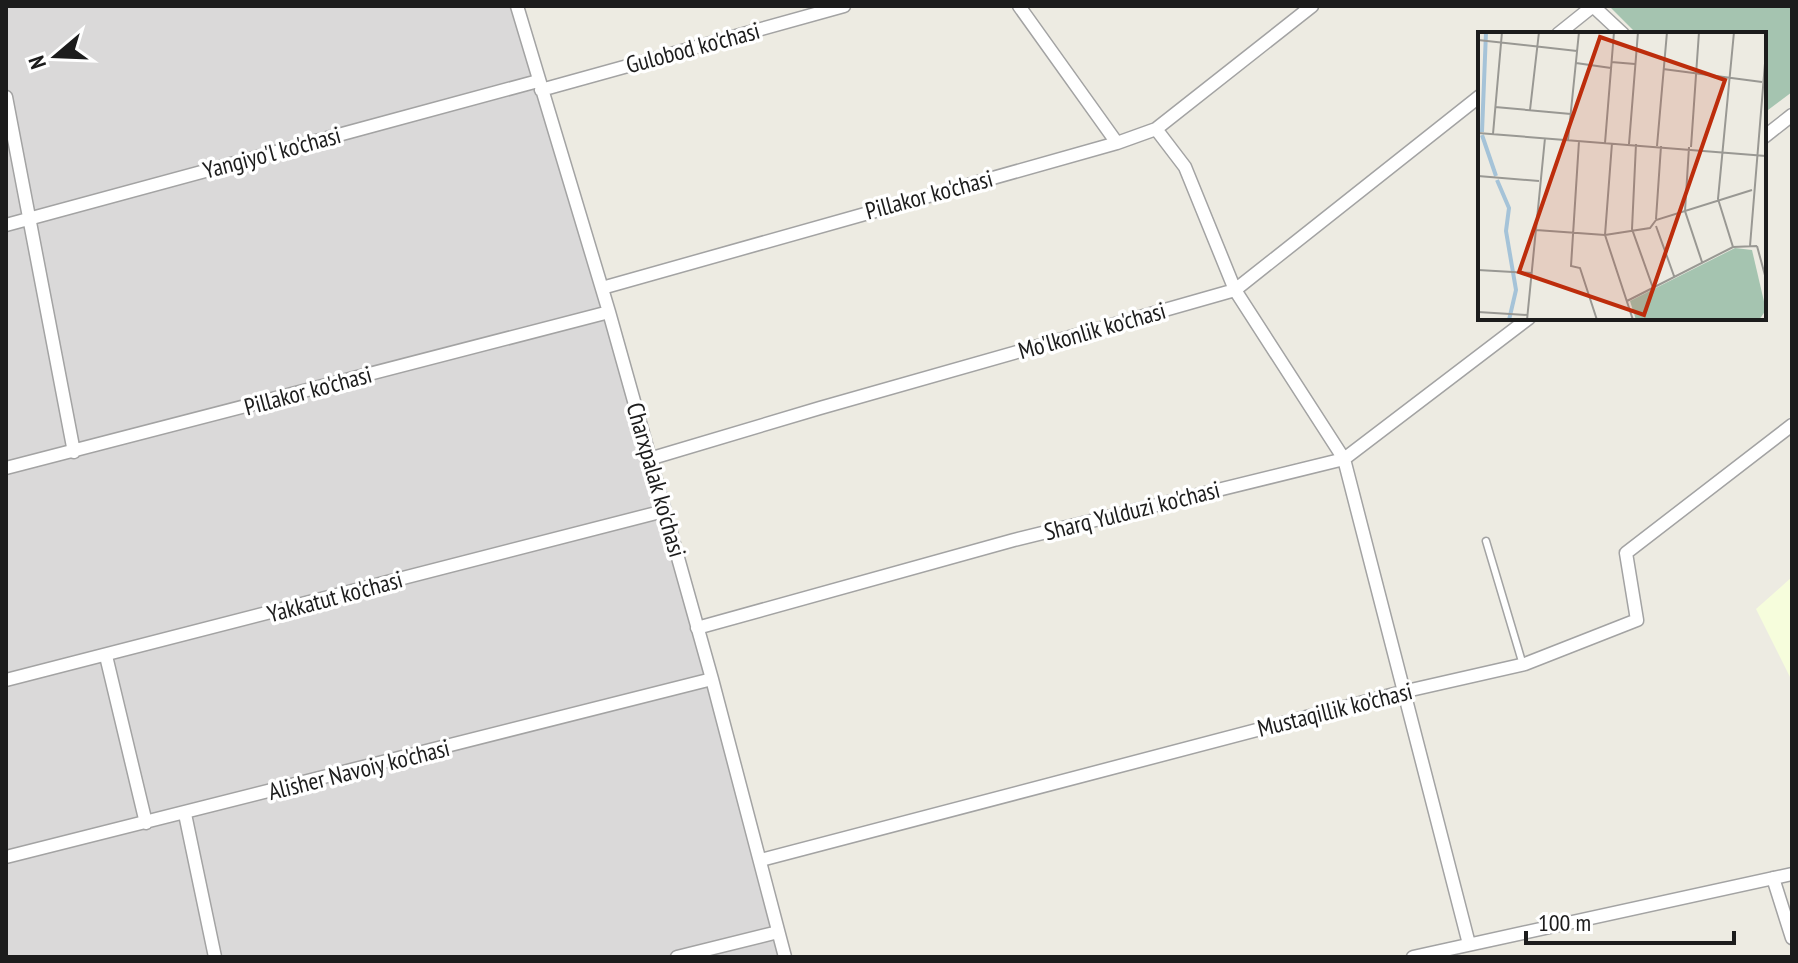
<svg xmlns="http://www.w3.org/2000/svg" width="1798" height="963" font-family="'PT Sans Narrow',sans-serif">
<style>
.residential{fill:#dad9d9}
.education{fill:#f6fddc}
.cemetery{fill:#a5c4b0}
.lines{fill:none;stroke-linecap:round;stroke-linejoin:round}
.lane-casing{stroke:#a3a3a3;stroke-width:9}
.street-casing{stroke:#a3a3a3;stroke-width:15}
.lane{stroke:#fff;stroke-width:6}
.street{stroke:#fff;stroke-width:12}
.labels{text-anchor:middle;stroke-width:7;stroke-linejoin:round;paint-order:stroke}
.street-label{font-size:24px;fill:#1c1c1c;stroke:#fff}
.inset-river{fill:none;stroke:#a5c3d8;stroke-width:4}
.inset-road{fill:none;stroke:#999893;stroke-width:2}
.view{fill:#bd2d0c;fill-opacity:0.15;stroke:#bd2d0c;stroke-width:4}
.inset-edge{fill:none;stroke:#1c1c1c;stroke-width:4}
</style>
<rect width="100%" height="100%" fill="#edebe2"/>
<path class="residential" d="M6,6H517L785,957H6Z"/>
<path class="education" d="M1792,577V681L1756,609Z"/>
<path class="cemetery" d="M1609,6H1792V92L1764,113V34H1637Z"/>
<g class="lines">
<g class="lane-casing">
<path id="lane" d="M1486,541L1523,665"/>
</g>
<g class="street-casing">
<path id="street" d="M517,6L609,312L712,679L785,957
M1019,6L1117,143L1156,129L1185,167L1235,290L1344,459L1469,944
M1593,6L1623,34
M1558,34L1593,6
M541,90L844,6
M6,97L74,452
M1156,129L1312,6
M1764,137L1792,115
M6,225L538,81
M602,288L1117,143
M649,459L820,408L1235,290L1480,96
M6,468L609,312
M697,628L1014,540L1344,459L1529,318
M106,656L146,823
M6,680L664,511
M185,814L215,957
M6,857L712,679
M761,860L1402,692L1525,664L1637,620L1626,553L1792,425
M1773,878L1792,938
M677,957L778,932
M1413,957L1792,874"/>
</g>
<use href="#lane" class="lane"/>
<use href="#street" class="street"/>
</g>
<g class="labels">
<g class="street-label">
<text transform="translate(693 48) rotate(-15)" y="8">Gulobod ko'chasi</text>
<text transform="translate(272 153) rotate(-15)" y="8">Yangiyo'l ko'chasi</text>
<text transform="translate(929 195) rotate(-15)" y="8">Pillakor ko'chasi</text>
<text transform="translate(1092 331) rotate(-16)" y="8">Mo'lkonlik ko'chasi</text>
<text transform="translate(308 391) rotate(-15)" y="8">Pillakor ko'chasi</text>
<text transform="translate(656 480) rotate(74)" y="8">Charxpalak ko'chasi</text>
<text transform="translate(1132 511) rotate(-14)" y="8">Sharq Yulduzi ko'chasi</text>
<text transform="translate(335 597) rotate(-15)" y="8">Yakkatut ko'chasi</text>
<text transform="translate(1335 710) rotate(-14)" y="8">Mustaqillik ko'chasi</text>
<text transform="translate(359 770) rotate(-14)" y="8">Alisher Navoiy ko'chasi</text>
</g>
</g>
<g transform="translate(1478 32)">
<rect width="288" height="288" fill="#edebe2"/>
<path d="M257,216L274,218L288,278L281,288H158L152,269Z" fill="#a5c4b0"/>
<path class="inset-river" d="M4,100L8,0M4,103L18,144M19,148L31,176L28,199L38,258L31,288"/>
<path class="inset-road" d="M0,8L99,19M133,30L157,32M98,31L133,36M185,37L284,50M17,75L93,82M52,78L61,0M0,101L288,124M15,102L24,0M90,108L101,0M101,109L93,234L102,236L119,288M127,111L136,0M134,111L127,203L155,288M151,112L160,0M158,112L154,197L175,256M179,114L189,0M211,115L207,179L224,230M213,115L221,0M0,144L61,149M178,187L183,114M178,194L196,244M58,198L127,203L172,196L178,188L274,158M272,214L288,19M279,214L288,247M255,215L240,167L256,0M0,238L53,241M149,269L255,215L279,214M0,280L49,283M49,288L67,106"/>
<path class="view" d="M122,5L247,48L166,283L41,240Z"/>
<rect width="288" height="288" class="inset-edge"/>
</g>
<rect width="1798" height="963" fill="none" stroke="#1c1c1c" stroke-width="16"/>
<g transform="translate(56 56) rotate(251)" stroke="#ffffff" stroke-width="6" paint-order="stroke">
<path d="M0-6L14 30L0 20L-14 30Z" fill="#1c1c1c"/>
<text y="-12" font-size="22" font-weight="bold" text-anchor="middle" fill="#1c1c1c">N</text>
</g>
<path d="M1526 931v12h208v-12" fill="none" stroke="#1c1c1c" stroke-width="4"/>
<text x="1538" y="931" font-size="24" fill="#1c1c1c" stroke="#ffffff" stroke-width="6" paint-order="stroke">100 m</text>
</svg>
